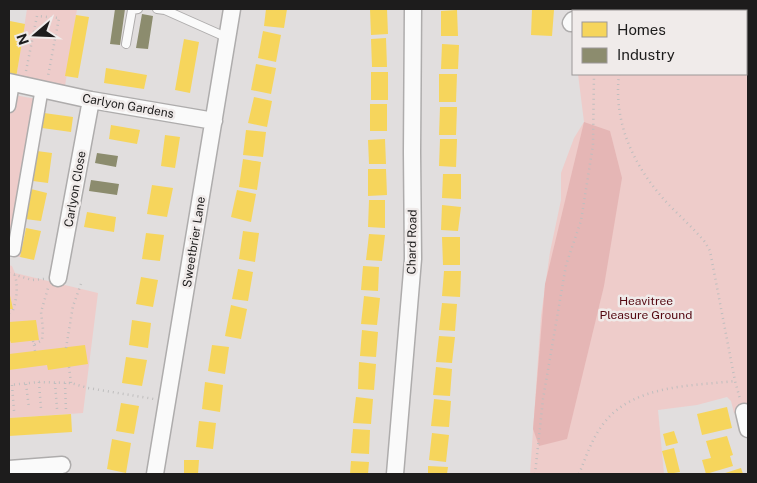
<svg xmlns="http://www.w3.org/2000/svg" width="757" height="483" font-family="'Public Sans',sans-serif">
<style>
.green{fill:#eeccca}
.forest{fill:#e5b6b5}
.homes{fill:#f6d55c}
.industry{fill:#8c8c6e}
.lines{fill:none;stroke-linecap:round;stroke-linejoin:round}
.service-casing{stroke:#aeacac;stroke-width:10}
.pedestrian-casing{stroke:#aeacac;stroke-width:15}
.minor-casing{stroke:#aeacac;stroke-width:19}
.path{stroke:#bfbebe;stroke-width:2.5;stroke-dasharray:1 4;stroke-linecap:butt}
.service{stroke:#fafafa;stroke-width:8}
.pedestrian{stroke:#fafafa;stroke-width:12}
.minor{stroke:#fafafa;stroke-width:16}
.labels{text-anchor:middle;stroke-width:5;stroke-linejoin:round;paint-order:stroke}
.street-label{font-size:12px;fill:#1d1c1c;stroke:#f0ebea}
.park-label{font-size:12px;fill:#530710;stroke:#f0ebea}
</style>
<rect width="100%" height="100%" fill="#e1dede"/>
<path class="green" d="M27,9H77L65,86L16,78Z
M584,9H748V410L734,413L731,401L727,397L697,405L658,410L664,474H530L541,316L550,252L561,200V173L574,138L584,122L578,74H746V11H583Z
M9,94L47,101L20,257L9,255Z
M9,265L12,266L15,273L98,293L83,413L9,418Z"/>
<path class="forest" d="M584,122L610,131L622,178L604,286L567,439L539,446L533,429L545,284Z"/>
<path class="homes" d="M266,9H287L284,28L264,26Z
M370,9H387L388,34L371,35Z
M532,9L554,10L552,36L531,35Z
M457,10L458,36H441V11Z
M76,15L89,17L78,78L65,76Z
M10,21L25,24L16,78L9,77Z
M263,31L281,35L276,62L258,58Z
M386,38L387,67H372L371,39Z
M184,39L199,42L190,93L175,90Z
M442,44L459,45L458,69H441Z
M256,64L276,68L271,94L251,90Z
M106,68L147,75L144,89L104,83Z
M371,72H388V100H371Z
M439,74H457L456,102H439Z
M254,97L272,101L267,127L248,123Z
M370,104H387V131H370Z
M440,107H457L456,135H439Z
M44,113L73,117L71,132L42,128Z
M111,125L140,130L137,144L109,139Z
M246,130L266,132L263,157L243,155Z
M165,135L180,137L175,168L161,166Z
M385,139L386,164H369L368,140Z
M440,139H457L456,167L439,166Z
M37,151L52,153L48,183L33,181Z
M243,159L261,162L257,190L239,187Z
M368,169H386L387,195L368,196Z
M443,174H461V199L442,198Z
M152,185L173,188L167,217L147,214Z
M31,189L47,193L41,221L25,219Z
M237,190L256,194L251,222L231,217Z
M369,200H385V228L368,227Z
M442,205L461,207L458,231L441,230Z
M87,212L116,217L114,232L84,227Z
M26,228L41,231L34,260L20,257Z
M243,231L259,233L255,262L239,259Z
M146,233L164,235L160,261L142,259Z
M369,234L385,235L382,261L366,260Z
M442,237H460V265H443Z
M363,266L379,267L378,291L361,290Z
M238,269L253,272L248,301L232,299Z
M444,271H461L460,297L442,296Z
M141,277L158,280L153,307L136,304Z
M9,291L13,309H9Z
M364,296L380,298L377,325L361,324Z
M442,303L457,304L455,331L439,330Z
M231,305L247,309L241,339L225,336Z
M36,320L39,340L11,343L9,338V322Z
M132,320L151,323L148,348L129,345Z
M362,330L378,332L376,357L360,356Z
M439,336L455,337L452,363L436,362Z
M85,345L88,364L48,370L47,365L9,370V354Z
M212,345L229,347L225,374L208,371Z
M126,357L147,360L142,386L122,383Z
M359,362L376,364L374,390L358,389Z
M436,367L452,369L450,396L433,395Z
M205,382L223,385L220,412L202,409Z
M356,397L373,399L371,424L353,423Z
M434,399L451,401L449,427L431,426Z
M121,403L139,406L134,434L116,431Z
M727,407L732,428L702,435L697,414Z
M71,414L72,432L9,436V418Z
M199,421L216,423L213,449L196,447Z
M353,429L370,430L369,454L351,453Z
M674,431L678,443L666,446L663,434Z
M432,433L449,435L446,462L429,460Z
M727,436L733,455L730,456L733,466L706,474L702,460L711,458L706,441Z
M112,439L131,443L126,473L107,469Z
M674,448L680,472L668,474L662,451Z
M184,460H199L198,474H184Z
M351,461L369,462L368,474H350Z
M428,466L448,467L447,474H428Z
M741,468L743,474H722Z"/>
<path class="industry" d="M115,9H125L120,45L110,44Z
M142,14L153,16L148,49L136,48Z
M97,153L118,156L116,167L95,163Z
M91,180L119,184L117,195L89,191Z"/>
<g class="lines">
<g class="service-casing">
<path id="service" d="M157,9L165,10L228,38
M126,44L132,10L138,9"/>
</g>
<g class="pedestrian-casing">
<path id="pedestrian" d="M9,106L13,83
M9,249L14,250L42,88"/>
</g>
<g class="minor-casing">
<path id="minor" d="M571,23L573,20
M9,82L91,100L214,121
M58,278L91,100
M744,412L748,429
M9,469L62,465
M155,474L232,9
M395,474L413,259L412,152L413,9"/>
</g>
<path class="path" d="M632,11V9
M26,71L37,16L59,18L48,76
M619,74C613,125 635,169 670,206C682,218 694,229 705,242L710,251L735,381L740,399
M9,273L32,280L44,279
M9,313L13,310C17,298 18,287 15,275
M33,341L34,345L42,340L43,329L41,312L48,288
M34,345L35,351
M66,348L73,306L81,284
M69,367L71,383
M39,382L41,409
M55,383L57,409
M65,383L66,410
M26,384L29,408
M9,385L39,382L71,383L88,388L154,399
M12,385L14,411
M535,474L543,399L566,265L581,221L593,145L594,74
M579,474C586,457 592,438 604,423C633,385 691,386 735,381"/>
<use href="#service" class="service"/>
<use href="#pedestrian" class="pedestrian"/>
<use href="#minor" class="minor"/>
</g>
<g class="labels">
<g class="street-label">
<text transform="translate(128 106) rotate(10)" y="4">Carlyon Gardens</text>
<text transform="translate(75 189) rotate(-80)" y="4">Carlyon Close</text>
<text transform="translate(194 242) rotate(-81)" y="4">Sweetbrier Lane</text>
<text transform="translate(412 242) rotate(-89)" y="4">Chard Road</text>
</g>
<g class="park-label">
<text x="646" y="305">Heavitree<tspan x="646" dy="14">Pleasure Ground</tspan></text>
</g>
</g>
<rect width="757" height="483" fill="none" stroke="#1d1c1c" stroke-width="20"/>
<rect x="572" y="10" width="175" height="65" fill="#f0ebea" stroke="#9c9898"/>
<rect x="582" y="22" width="25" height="15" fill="#f6d55c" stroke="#9c9898"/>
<text x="617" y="35" font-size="15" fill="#1d1c1c">Homes</text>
<rect x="582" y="48" width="25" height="15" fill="#8c8c6e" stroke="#9c9898"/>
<text x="617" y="60" font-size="15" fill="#1d1c1c">Industry</text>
<g transform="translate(35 35) rotate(251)" stroke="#f0ebea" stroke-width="4" paint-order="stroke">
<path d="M0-4L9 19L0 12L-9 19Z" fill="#1d1c1c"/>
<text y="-8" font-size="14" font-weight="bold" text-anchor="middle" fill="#1d1c1c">N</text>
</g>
</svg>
